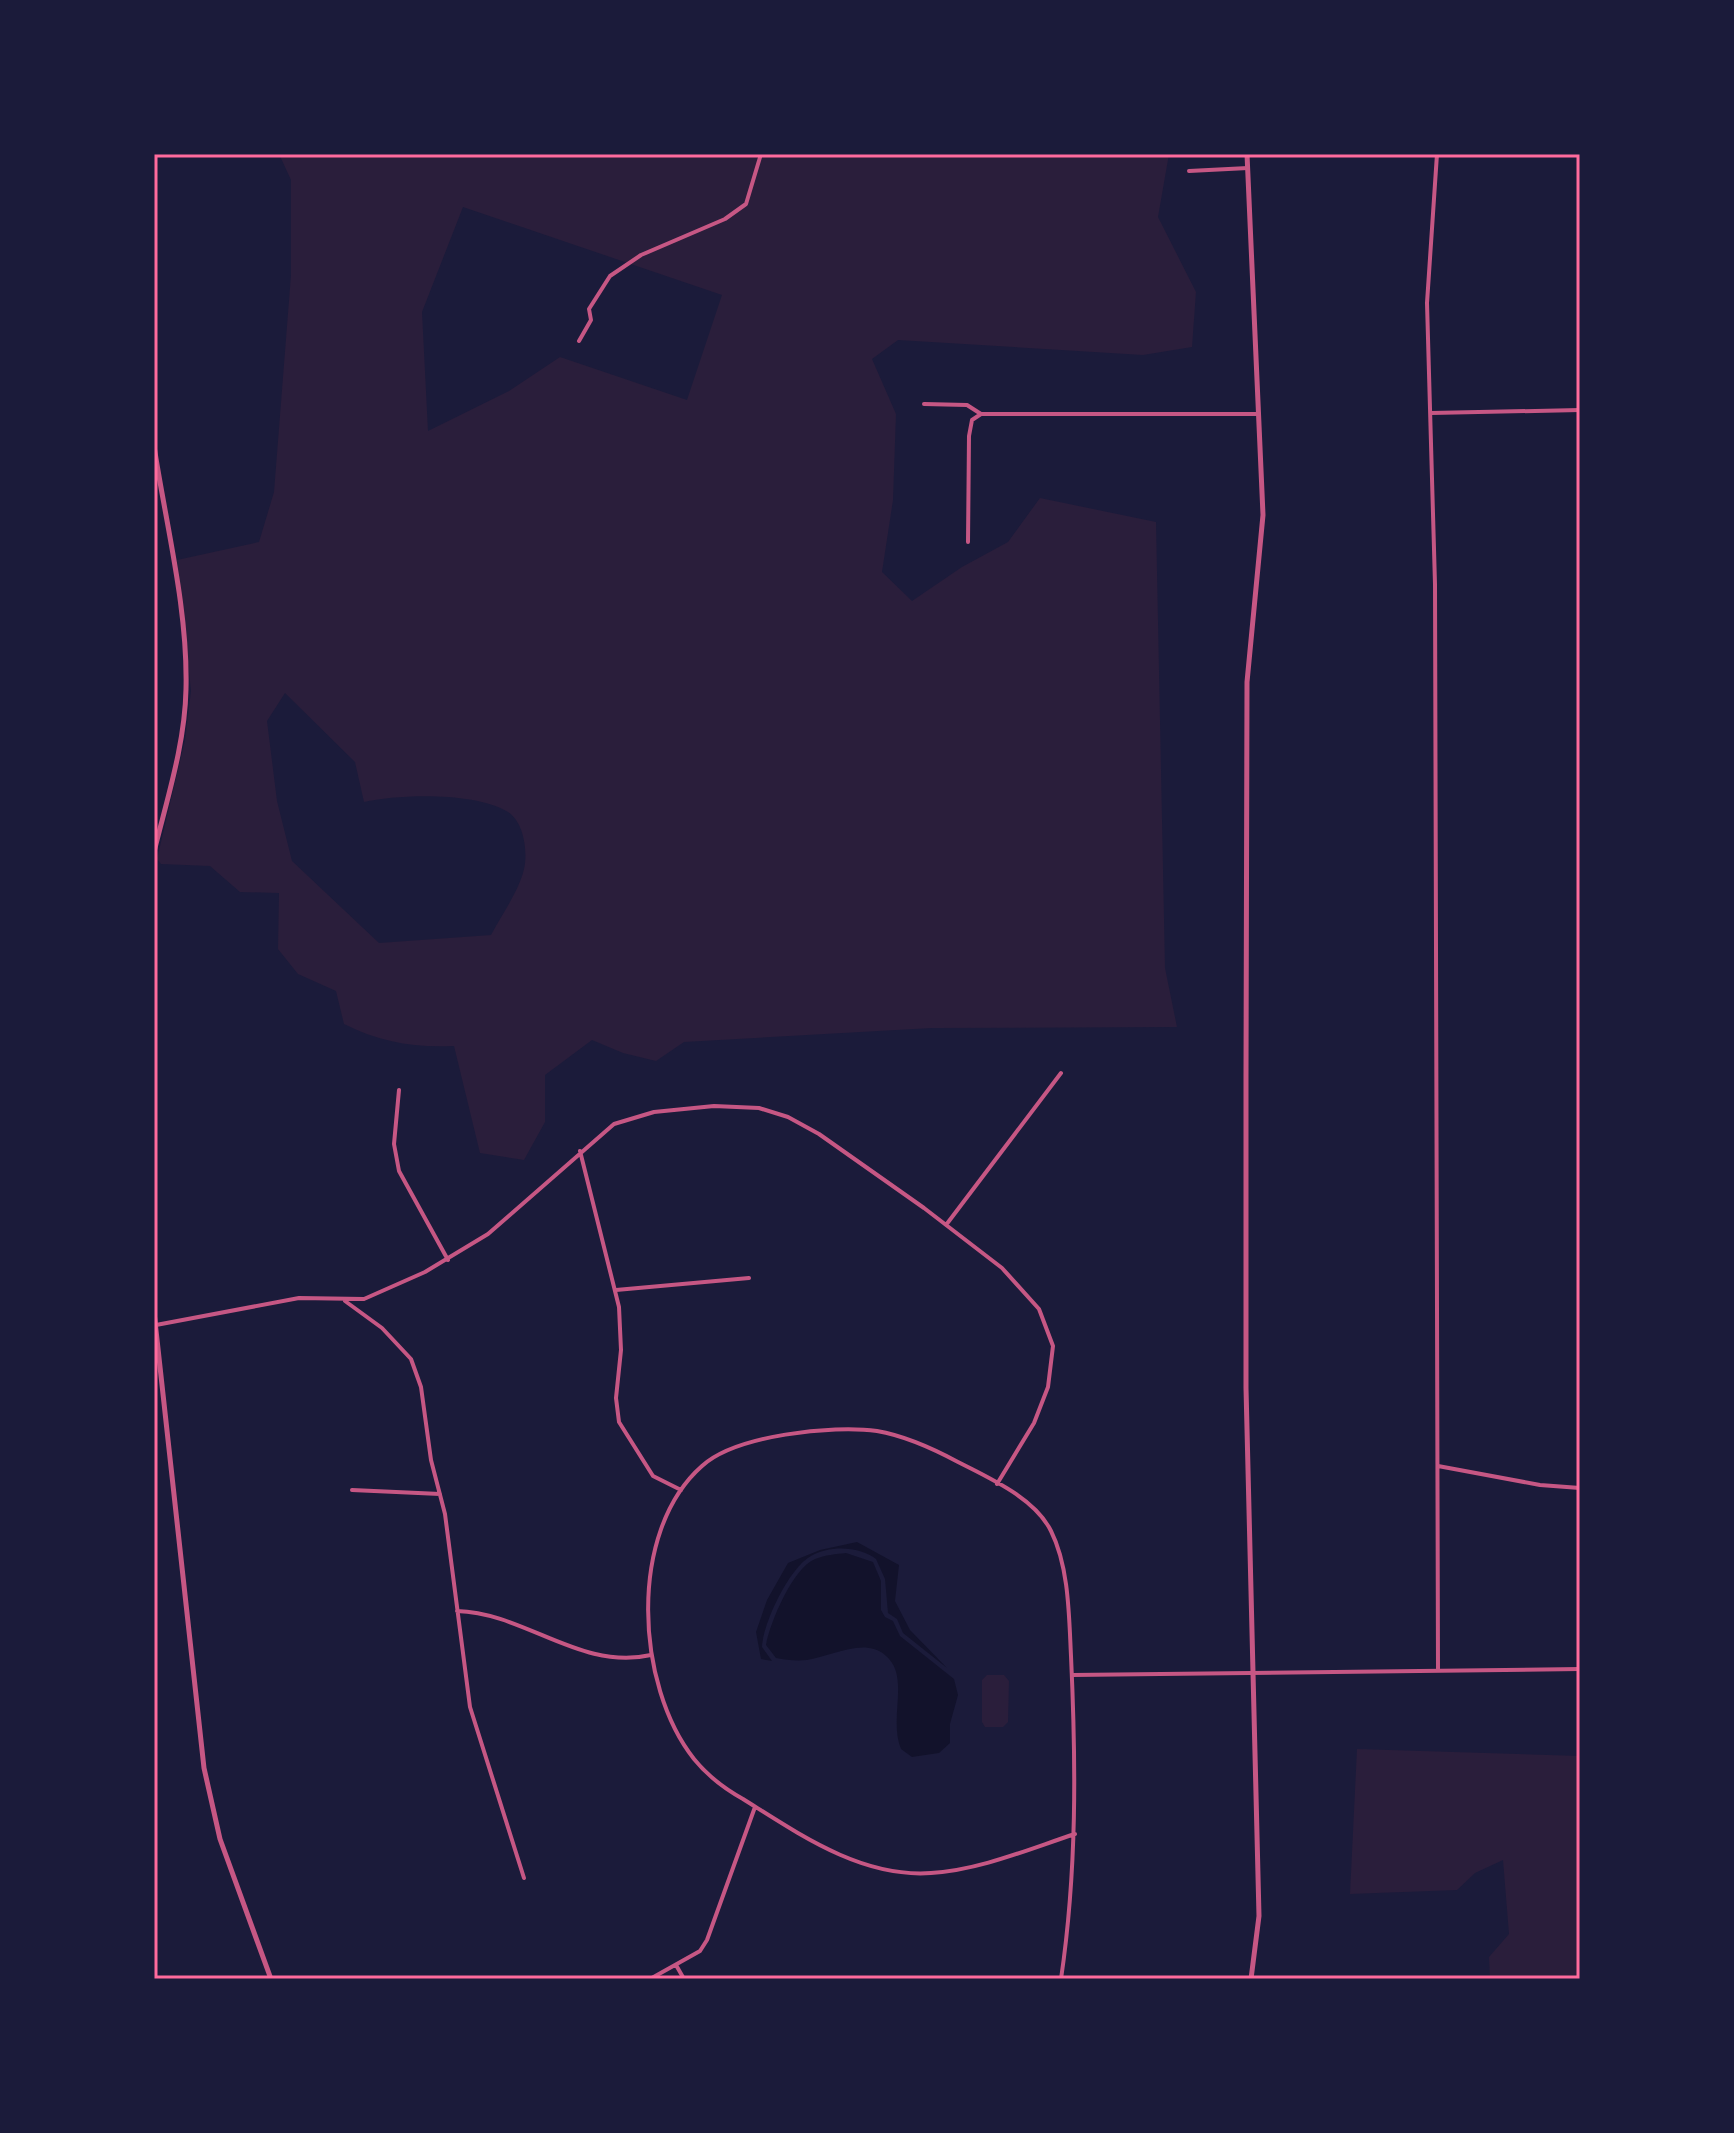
<svg xmlns="http://www.w3.org/2000/svg" width="1734" height="2133" font-family="Mulish,sans-serif">
<style>
.green{fill:#2a1e3b;fill-rule:evenodd}
.water{fill:#12122b}
.lines{fill:none;stroke-linecap:round;stroke-linejoin:round}
.minor{stroke:#c65784;stroke-width:4}
.tertiary{stroke:#c65784;stroke-width:5}
.neatline{fill:none;stroke:#ff6b9d;stroke-width:3}
</style>
<rect width="100%" height="100%" fill="#1b1b3a"/>
<path class="green" d="M279,154H1169L1158,217L1196,292L1192,347L1143,355L898,340L872,359L896,414L893,500L882,572L912,601L962,567L1008,542L1040,498L1156,522L1165,968L1177,1027L932,1028L684,1042L656,1061L623,1053L592,1040L545,1075V1122L524,1160L480,1153L454,1046C414,1048 380,1042 344,1024L336,991L298,974L278,949L279,893L240,892L210,866L161,864L157,859L185,740L191,691L177,560L259,542L274,492L291,275V180ZM463,207L722,295L687,400L560,357L509,391L428,431L422,312ZM285,693L355,762L364,802C399,794 476,792 508,812C524,822 528,852 524,869C519,891 502,914 491,935L379,943L292,861L277,801L267,721Z
M987,1675H1004L1009,1681L1008,1722L1003,1727H985L982,1722V1680Z
M1357,1749L1580,1756V1979H1490L1489,1957L1509,1934L1503,1860L1475,1873L1457,1890L1350,1894Z"/>
<path class="water" d="M857,1542L899,1565L895,1601L910,1630L947,1668L903,1633L897,1619L888,1613L885,1579L876,1559C860,1546 829,1545 811,1556C789,1568 763,1623 762,1647L772,1661L761,1659L756,1632L767,1600L788,1563L820,1550Z
M846,1553L873,1562L881,1581V1610L885,1617L893,1621L900,1636L954,1679L958,1695L950,1724V1743L939,1753L912,1757L901,1749C888,1717 911,1676 885,1655C864,1637 830,1657 807,1660C796,1661 786,1660 776,1658L766,1645C770,1622 793,1568 815,1559C825,1555 836,1554 846,1553Z"/>
<g class="lines">
<path class="minor" d="M1437,154L1427,303L1435,584L1438,1671
M1189,171L1248,168
M579,341L591,320L589,309L610,276L641,255L725,219L746,204L761,154
M924,404L967,405L981,414H1259
M1431,413L1580,410
M968,542L969,436L972,420L981,414
M399,1090L394,1144L399,1171L448,1260
M580,1151L619,1307L621,1350L616,1398L619,1422L653,1476L681,1490
M946,1225L1061,1073
M616,1290L749,1278
M345,1301L382,1328L411,1359L421,1387L431,1460L445,1514L470,1707L524,1878
M156,1325L299,1298L364,1299L425,1272L488,1234L614,1124L654,1112L714,1106L759,1108L788,1117L819,1134L924,1208L1002,1268L1039,1309L1053,1346L1048,1387L1034,1423L997,1484
M1438,1466L1540,1485L1580,1488
M352,1490L440,1494
M457,1611C526,1613 580,1671 651,1655
M1072,1675L1580,1669
M676,1965L684,1979
M650,1979L700,1951L707,1940L755,1807
M1061,1979C1077,1871 1076,1764 1071,1656C1069,1616 1069,1567 1051,1531C1035,1498 989,1478 958,1462C932,1448 906,1436 877,1431C832,1425 736,1435 702,1466C627,1532 636,1686 694,1759C707,1775 725,1789 743,1799C799,1834 861,1878 931,1873C980,1870 1029,1849 1075,1834"/>
<path class="tertiary" d="M1247,154L1263,515L1247,682L1246,1077V1388L1259,1916L1251,1979
M154,446C166,525 188,609 186,689C185,744 167,799 154,852
M154,1312L204,1768L220,1839L271,1979"/>
</g>
<rect width="1734" height="2133" fill="none" stroke="#1b1b3a" stroke-width="312"/>
<rect x="156" y="156" width="1422" height="1821" class="neatline"/>
</svg>
